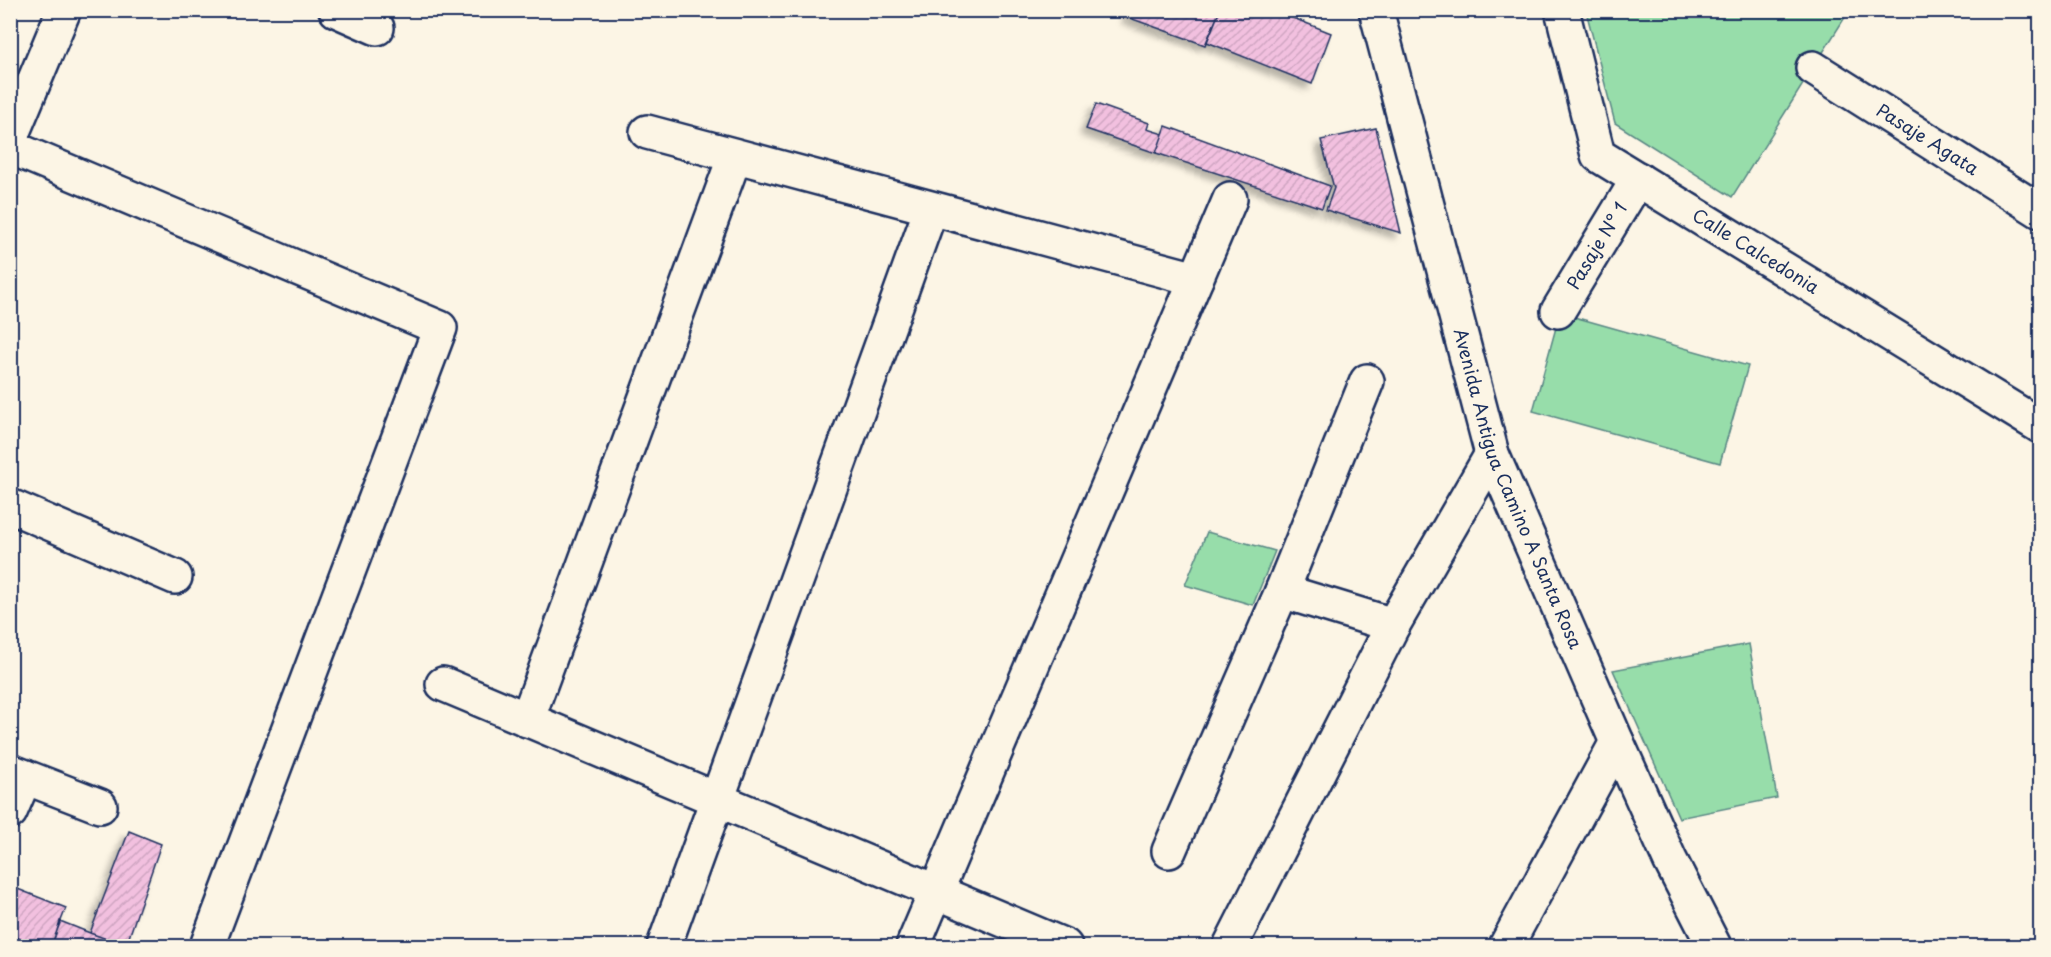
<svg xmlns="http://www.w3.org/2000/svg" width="2051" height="957" font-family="'Playpen Sans',sans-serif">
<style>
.park{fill:#97ddaa;stroke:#598684;stroke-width:1.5}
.building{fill:url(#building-hatch);stroke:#1b2f5e;stroke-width:1.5;filter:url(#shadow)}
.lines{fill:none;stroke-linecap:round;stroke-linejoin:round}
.street-casing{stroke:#1b2f5e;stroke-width:38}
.secondary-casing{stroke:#1b2f5e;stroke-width:38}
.street{stroke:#fcf5e5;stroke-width:33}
.secondary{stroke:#fcf5e5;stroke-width:33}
.labels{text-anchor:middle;stroke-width:5;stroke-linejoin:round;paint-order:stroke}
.street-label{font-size:18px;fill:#1b2f5e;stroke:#fcf5e5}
</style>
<defs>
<pattern id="building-hatch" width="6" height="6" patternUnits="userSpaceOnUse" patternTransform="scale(1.5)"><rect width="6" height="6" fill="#f2c0df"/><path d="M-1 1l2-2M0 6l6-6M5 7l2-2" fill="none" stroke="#cfa5c2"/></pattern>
<filter id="shadow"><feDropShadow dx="-5.5" dy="5.5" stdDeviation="3" flood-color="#0004"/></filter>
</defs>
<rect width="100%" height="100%" fill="#fcf5e5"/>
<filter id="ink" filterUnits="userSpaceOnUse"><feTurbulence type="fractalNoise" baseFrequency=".0167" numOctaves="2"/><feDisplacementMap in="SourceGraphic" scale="12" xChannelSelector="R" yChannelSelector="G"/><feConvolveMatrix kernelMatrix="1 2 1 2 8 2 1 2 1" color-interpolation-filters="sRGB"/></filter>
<g filter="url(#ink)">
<path class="park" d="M1586,11H1849L1732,197L1615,123Z
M1560,313L1748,366L1720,463L1533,411Z
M1207,532L1275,551L1253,605L1185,585Z
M1749,644L1777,798L1679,818L1613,670Z"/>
<path class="building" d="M1129,10H1220L1205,45L1127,17Z
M1220,10H1273L1331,33L1312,84L1207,42Z
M1096,104L1149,123L1147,129L1163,134L1156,153L1086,129Z
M1166,126L1330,186L1322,208L1156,153Z
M1376,128L1401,233L1326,210L1334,188L1321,140Z
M129,831L161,844L126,946L90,933Z
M10,886L66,908L51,946H39L10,935Z
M60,921L90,933L126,946H52Z"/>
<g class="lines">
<g class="street-casing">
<g id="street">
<path d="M336,10L377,28"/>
<path id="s1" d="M1562,10L1598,155L2040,426"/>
<path id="s2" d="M1813,68L2040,211"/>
<path d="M647,132L1196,279"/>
<path d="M10,139L64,10"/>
<path d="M10,147L440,328L207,946"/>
<path id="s3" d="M1558,311L1638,179"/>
<path d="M10,506L175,577"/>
<path d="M1282,591L1393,625"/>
<path d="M443,684L1065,946"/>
<path d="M527,720L735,156"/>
<path d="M10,771L100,806"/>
<path d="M10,812L25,777"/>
<path d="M1169,851L1282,591L1367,381"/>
<path d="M664,946L931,209"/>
<path d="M913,946L1230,199"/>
<path d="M1230,946L1393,625L1492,454"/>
<path d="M1506,946L1617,742"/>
</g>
</g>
<g class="secondary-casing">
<g id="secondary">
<path id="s4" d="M1376,10L1492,454L1617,742L1670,860L1714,946"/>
</g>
</g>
<use href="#street" class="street"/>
<use href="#secondary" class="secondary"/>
</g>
</g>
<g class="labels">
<g class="street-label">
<text dy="6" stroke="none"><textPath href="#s2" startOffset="135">Pasaje Agata</textPath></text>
<text dy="6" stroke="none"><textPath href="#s3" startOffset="76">Pasaje N° 1</textPath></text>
<text dy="6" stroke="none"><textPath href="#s1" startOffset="334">Calle Calcedonia</textPath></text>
<text dy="6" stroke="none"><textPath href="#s4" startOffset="500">Avenida Antigua Camino A Santa Rosa</textPath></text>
</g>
</g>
<rect width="2051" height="957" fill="none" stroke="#fcf5e5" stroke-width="36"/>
<rect x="18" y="18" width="2015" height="921" fill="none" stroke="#1b2f5e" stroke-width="2" filter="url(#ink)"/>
</svg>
